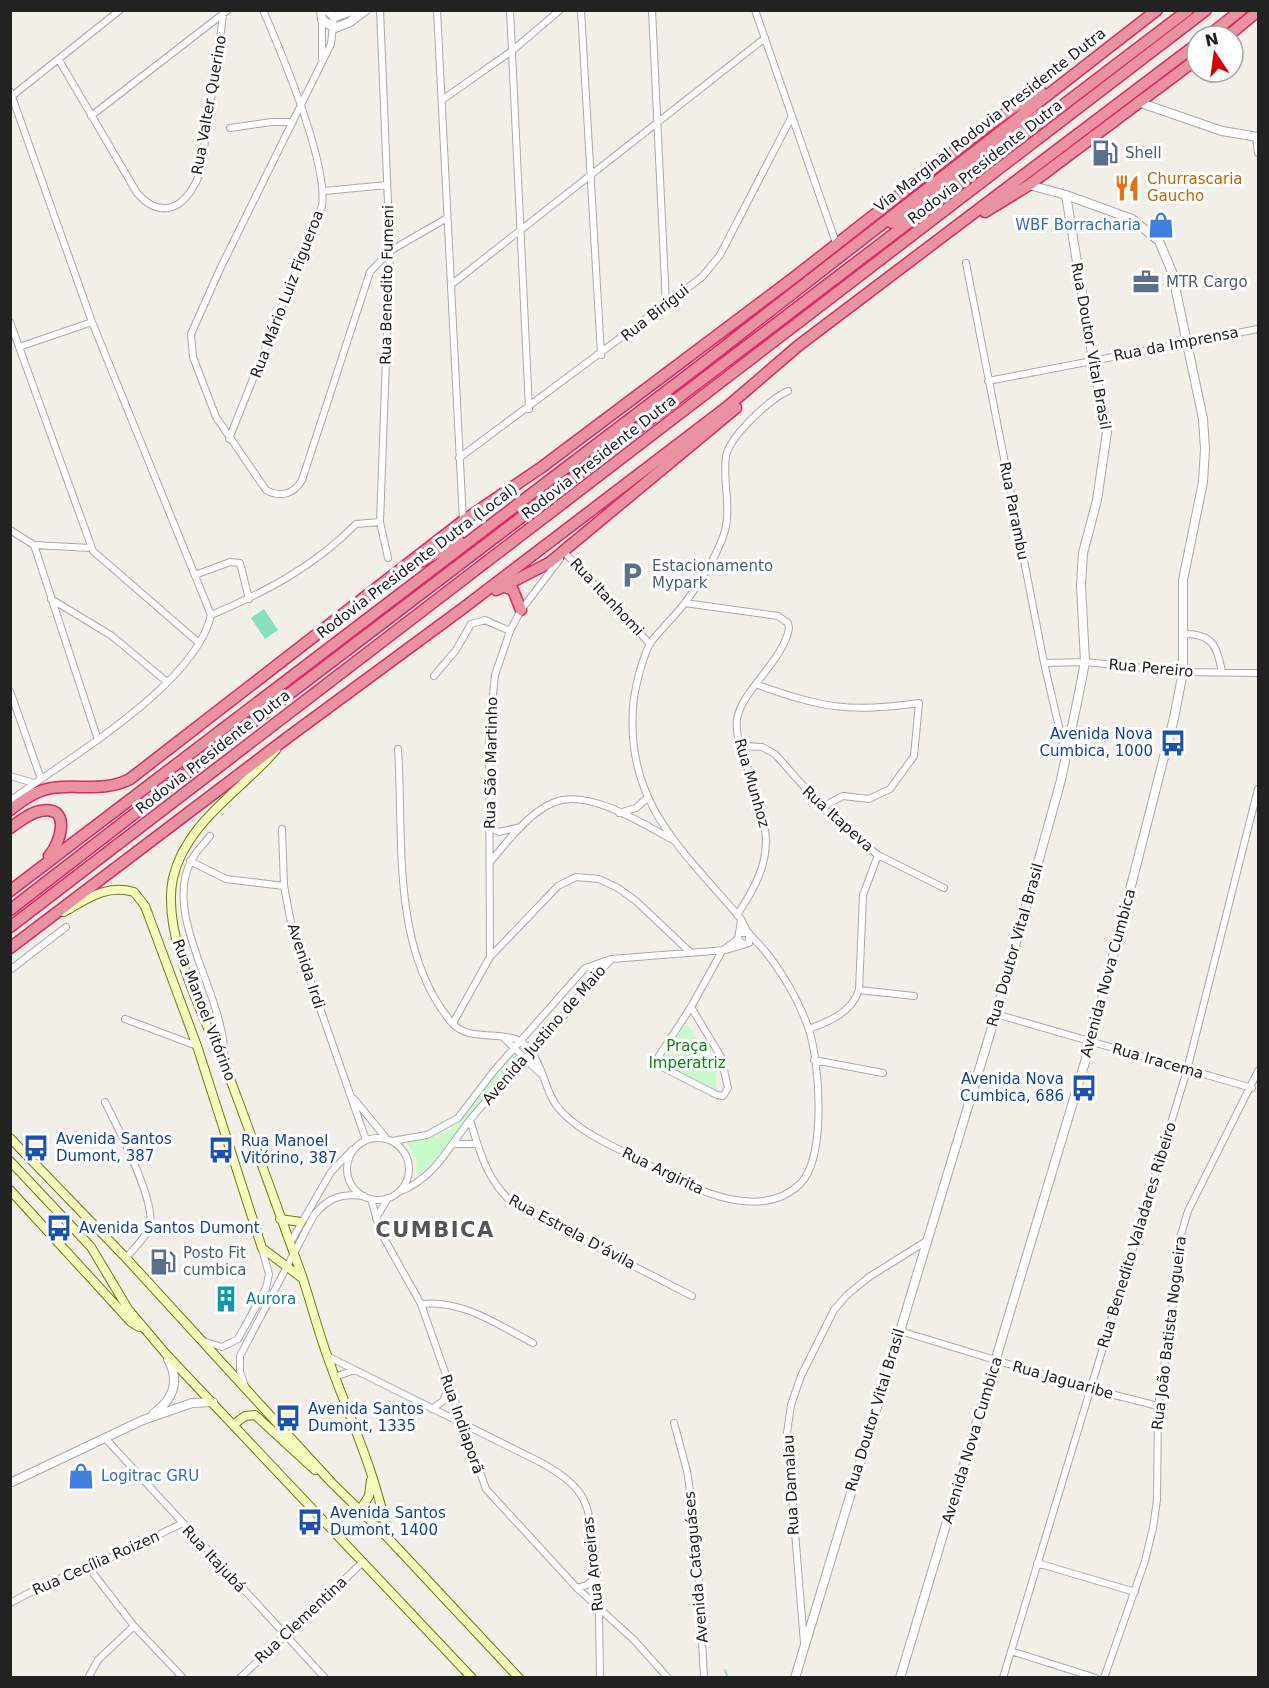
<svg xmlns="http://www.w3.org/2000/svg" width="1269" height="1688" font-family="'DejaVu Sans',sans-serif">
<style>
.park{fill:#c8facc}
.pitch{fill:#88e0be}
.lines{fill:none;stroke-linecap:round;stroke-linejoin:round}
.stream{stroke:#aad3df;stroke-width:2}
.minor-casing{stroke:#a9a9a9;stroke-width:8}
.tertiary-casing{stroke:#a9a9a9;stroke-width:10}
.secondary-casing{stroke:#707d05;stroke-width:10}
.motorway-casing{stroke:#dc2a67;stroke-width:13}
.minor{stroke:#fff;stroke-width:6}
.tertiary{stroke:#fff;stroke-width:8}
.secondary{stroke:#f7fabf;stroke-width:8}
.motorway{stroke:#e892a2;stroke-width:10}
.labels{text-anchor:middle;stroke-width:6;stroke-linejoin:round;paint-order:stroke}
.street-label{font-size:15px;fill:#222;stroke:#fff}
.service-label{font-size:15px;fill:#4e5e75;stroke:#fff;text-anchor:start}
.food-label{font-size:15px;fill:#c56008;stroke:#fff;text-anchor:start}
.shop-label{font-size:15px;fill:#366cbe;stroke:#fff;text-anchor:end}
.transit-label{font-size:15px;fill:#164399;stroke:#fff;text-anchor:start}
.park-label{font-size:15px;fill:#0c8416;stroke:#fff}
.culture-label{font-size:15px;fill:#0d838f;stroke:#fff;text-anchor:start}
.district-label{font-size:21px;font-weight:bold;letter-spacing:1.5px;fill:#555;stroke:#fff}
</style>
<rect width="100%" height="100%" fill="#f2efe9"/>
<path class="park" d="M685,1025L689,1026L716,1069V1091L661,1060Z
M517,1050L520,1055L509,1065L440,1154L417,1177L416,1158L407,1143C423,1139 442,1137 455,1126C477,1107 492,1072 517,1050Z"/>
<path class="pitch" d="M264,609L278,630L265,639L251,618Z"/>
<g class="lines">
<path class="stream" d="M725,1670L728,1678"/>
<g class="minor-casing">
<path id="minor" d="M380,10L390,251L380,522L388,558
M437,10L463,521
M510,10L529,409
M581,10L601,355
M652,10L666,304
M755,10L835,240
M334,17L331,44L220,269L191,334L193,357L216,417L266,490C281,498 294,494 302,480L370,272L390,251L447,218
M322,20V58
M59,60L137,193C158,217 180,212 195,184C204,168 204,147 206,130C212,91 219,53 223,14
M10,91L92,322L211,615C196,685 65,760 10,801
M12,96L120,10
M442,100L513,50L560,10
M91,116L228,10
M230,128L272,122H291
M1256,137L1258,153
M324,191L387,185
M966,263L1044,663L1065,753
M452,284L765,38
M10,322L93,551L199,643
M19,347L92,322
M988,381L1258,329
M229,439L322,206C328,163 282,54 263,10
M459,458L702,277L720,255L792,116
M10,530L34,545L91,548
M34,545L98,740
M563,551L650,644
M195,575L230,562L240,563L249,599
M51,599L112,636L167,682
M685,603L778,616L788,623L789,628C784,660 742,690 737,719C735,734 741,750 746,764C769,830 779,853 737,915
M211,615C265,592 314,567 356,524L380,522
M1182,634C1212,633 1217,645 1222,672
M1044,663L1085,662L1183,672L1258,673
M434,676L456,650L471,624L485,620L510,631
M758,685C821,708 852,713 919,703L914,756L890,789L869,799L843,796L822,807
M10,691L41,779
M740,746L762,747L775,754L822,807L855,837L878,855L944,888
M398,749C404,838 390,949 452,1023C473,1046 511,1024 531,1051C545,1070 545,1095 562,1112C581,1132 608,1144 632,1156C675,1179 754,1228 800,1184C827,1158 820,1060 808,1027C797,996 775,959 751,936
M10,776L34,783
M619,813L636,808L647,798
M489,827L499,832L521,827
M282,829L284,886L292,928L366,1140
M210,836C204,844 195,852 191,861C161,919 230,1001 224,1064
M190,861L226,879L284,886
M490,862C508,841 529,812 555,802C589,789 642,823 671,839
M740,933H749V943L743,944L738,939L741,920
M748,933L741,919C684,851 626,805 633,708C634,691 642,657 651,642C661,629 674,617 684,604C699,584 714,561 723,537C733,510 722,483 726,456C730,436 770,399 788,391
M490,957L489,733L495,675L510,631L521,610L560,559
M10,970L66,927
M859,990L914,996
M691,1007L721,1057L728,1088L723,1096L717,1095L668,1070L660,1066L657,1059L691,1007L722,951L738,939
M996,1014L1252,1088
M125,1019L197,1046
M453,1023L490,957L558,886L576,877L599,879L618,888L636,901L691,953
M809,1029C830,1021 851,1013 859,990L863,895L878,855
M504,1038L540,1073
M814,1060L883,1073
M354,1099L386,1138
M105,1102C117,1126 155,1199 150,1224C147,1237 134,1248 126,1258
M470,1120C480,1153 488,1183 515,1205L692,1296
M347 1169a31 31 0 1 1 62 0a31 31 0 1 1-62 0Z
M392,1141L427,1135L458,1118L493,1072L585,968L611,959L726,950L746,944
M454,1144H477
M399,1192C437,1177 449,1145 474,1115C500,1084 529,1057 554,1027C574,1005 589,980 611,960
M371,1199L380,1231L421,1304L486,1489L577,1588L634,1640L668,1678
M376,1218L388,1198
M290,1243L331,1172L352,1150
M421,1304C462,1299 498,1325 533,1343
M900,1331L1091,1389L1158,1406
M203,1341L222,1347L238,1339L266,1288L269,1274L262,1249
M327,1356L542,1463C557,1472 571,1480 581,1495C601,1525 599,1638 600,1678
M335,1377L354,1370
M245,1386L240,1372V1356L314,1215C329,1197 342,1193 364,1196
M432,1409L443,1401L449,1387
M674,1423L687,1471L696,1529L704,1678
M106,1439L325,1678
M1037,1563L1135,1592
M89,1568L134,1626L183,1678
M577,1588L587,1585L596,1576
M10,1603L50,1582L89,1568L181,1524
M804,1643L787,1433L791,1405L801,1376L834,1310L847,1295L869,1277L928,1240
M1011,1651L1096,1678
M88,1678L98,1660L134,1626
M240,1678L363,1562
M1003,1678L1187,1070L1258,789
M1104,1678L1145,1561L1153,1528L1157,1500L1158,1406L1172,1315L1177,1248L1188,1211L1258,1071"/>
</g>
<g class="tertiary-casing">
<path id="tertiary" d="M321,10L322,20L335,28L350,22L366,10
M327,10L334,17L356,10
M1138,102L1222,131L1258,137
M154,1413C174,1399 180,1381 168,1359
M10,1483L143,1420L192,1403L213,1402
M795,1678L996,1014L1061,780L1079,693L1085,662L1081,585L1083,553L1097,500L1107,432L1093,360L1066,195
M900,1678L1091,1042L1174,718L1183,672V580L1203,482L1205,449L1203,419L1172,272L1159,241L1132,219L1066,195L1029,185"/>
</g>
<g class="secondary-casing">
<path id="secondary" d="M276,750C241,791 186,822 173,878C160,938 210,1028 232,1084C256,1148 279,1212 302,1276C311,1303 318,1331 328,1358C349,1417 377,1475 388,1538
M64,912C87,899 106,884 134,892L145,906L197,1046L262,1248L302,1278
M10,1138L126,1258L332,1483L388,1538L519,1678
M10,1161L91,1247L128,1309L166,1354L472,1678
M10,1190L131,1322L139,1327
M280,1219L301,1222
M233,1425L245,1416L255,1415L315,1470
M360,1510L369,1496L371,1480"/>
</g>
<g class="motorway-casing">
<path id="motorway" d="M1208,36L1241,10
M1228,36L1258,11
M985,212L1029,185L1197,59
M892,223L1039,115
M420,562L459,541
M502,586L513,590L521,610
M496,590L549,563L736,408
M10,810C19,803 28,796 38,792C67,780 99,795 130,779L463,521L542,467L796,276L981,131L1013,108L1041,92
M10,828C19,822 29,813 40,811C72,804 61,843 49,856
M10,891L702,364L1157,10
M10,910L280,701L1188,10
M10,927L1206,10
M10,948L287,738L462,609L727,407L798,346L1197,44"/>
</g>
<use href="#minor" class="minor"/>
<use href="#tertiary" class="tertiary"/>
<use href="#secondary" class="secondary"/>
<use href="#motorway" class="motorway"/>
</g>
<defs>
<g id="fuel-bare" transform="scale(2.07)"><path d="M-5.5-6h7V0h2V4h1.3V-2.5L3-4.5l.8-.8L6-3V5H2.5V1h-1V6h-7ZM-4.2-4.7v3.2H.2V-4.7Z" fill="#5c6f8a" stroke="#fff" stroke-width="2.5" paint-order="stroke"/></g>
<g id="restaurant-bare" transform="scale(2.07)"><path d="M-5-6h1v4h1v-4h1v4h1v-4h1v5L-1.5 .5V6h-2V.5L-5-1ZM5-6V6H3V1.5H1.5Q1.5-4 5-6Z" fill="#e8710a" stroke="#fff" stroke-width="2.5" paint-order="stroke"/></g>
<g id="shop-bare" transform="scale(2.07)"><path d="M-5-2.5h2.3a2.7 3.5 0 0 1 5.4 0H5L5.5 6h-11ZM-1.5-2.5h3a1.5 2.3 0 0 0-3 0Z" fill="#3f7fe0" stroke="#fff" stroke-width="2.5" paint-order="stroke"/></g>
<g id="office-bare" transform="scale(2.07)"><path d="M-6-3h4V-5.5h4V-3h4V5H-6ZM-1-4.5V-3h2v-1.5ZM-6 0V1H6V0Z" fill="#5c6f8a" stroke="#fff" stroke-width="2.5" paint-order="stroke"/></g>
<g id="parking-bare" transform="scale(2.07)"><path d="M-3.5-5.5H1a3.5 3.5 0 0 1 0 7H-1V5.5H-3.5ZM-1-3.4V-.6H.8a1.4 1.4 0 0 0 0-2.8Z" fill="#5c6f8a" stroke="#fff" stroke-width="2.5" paint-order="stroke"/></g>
<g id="bus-bare" transform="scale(2.07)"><path d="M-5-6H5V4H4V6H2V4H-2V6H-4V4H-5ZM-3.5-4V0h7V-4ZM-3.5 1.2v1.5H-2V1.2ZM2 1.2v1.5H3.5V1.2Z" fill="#1a4fb4" stroke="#fff" stroke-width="2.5" paint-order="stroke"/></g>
<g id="building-bare" transform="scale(2.07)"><path d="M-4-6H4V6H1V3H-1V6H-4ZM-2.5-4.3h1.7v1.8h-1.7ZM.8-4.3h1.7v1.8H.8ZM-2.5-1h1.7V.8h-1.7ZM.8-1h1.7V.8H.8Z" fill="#0f9aa8" stroke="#fff" stroke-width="2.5" paint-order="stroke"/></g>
</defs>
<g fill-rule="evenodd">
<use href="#fuel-bare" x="1105" y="153"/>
<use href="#restaurant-bare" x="1127" y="188"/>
<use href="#shop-bare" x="1161" y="225"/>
<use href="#office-bare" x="1146" y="282"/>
<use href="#parking-bare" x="632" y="575"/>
<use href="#bus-bare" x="1173" y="743"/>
<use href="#bus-bare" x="1084" y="1088"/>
<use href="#bus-bare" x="36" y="1148"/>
<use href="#bus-bare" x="221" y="1150"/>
<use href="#bus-bare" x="59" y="1228"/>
<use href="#fuel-bare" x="163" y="1262"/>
<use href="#building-bare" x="226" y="1299"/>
<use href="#bus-bare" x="288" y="1418"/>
<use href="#shop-bare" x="81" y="1476"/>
<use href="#bus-bare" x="310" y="1522"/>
</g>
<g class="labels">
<g class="street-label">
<text transform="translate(209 105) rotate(-80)" y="5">Rua Valter Querino</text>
<text transform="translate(990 120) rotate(-38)" y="5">Via Marginal Rodovia Presidente Dutra</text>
<text transform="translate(985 162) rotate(-38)" y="5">Rodovia Presidente Dutra</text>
<text transform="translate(387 285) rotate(-89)" y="5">Rua Benedito Fumeni</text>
<text transform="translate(287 294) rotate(-69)" y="5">Rua Mário Luiz Figueroa</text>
<text transform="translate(655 313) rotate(-38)" y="5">Rua Birigui</text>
<text transform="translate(1176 344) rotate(-11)" y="5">Rua da Imprensa</text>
<text transform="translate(1091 346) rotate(80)" y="5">Rua Doutor Vital Brasil</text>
<text transform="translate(599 457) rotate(-38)" y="5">Rodovia Presidente Dutra</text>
<text transform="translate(1014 511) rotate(79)" y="5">Rua Parambu</text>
<text transform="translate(417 561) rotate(-37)" y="5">Rodovia Presidente Dutra (Local)</text>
<text transform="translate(607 597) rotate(47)" y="5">Rua Itanhomi</text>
<text transform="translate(1151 668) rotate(5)" y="5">Rua Pereiro</text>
<text transform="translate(213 752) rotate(-38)" y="5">Rodovia Presidente Dutra</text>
<text transform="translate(491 763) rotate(-89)" y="5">Rua São Martinho</text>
<text transform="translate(752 783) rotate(74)" y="5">Rua Munhoz</text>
<text transform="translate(838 819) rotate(42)" y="5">Rua Itapeva</text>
<text transform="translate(1015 945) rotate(-74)" y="5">Rua Doutor Vital Brasil</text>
<text transform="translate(306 966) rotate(72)" y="5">Avenida Irdi</text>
<text transform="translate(1108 973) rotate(-75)" y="5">Avenida Nova Cumbica</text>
<text transform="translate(204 1010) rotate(69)" y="5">Rua Manoel Vitórino</text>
<text transform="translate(544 1035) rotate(-49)" y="5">Avenida Justino de Maio</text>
<text transform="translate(1158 1061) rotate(16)" y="5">Rua Iracema</text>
<text transform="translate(663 1171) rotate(26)" y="5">Rua Argirita</text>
<text transform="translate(572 1232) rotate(28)" y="5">Rua Estrela D'ávila</text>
<text transform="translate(1137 1235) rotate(-73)" y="5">Rua Benedito Valadares Ribeiro</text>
<text transform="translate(1169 1333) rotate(-83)" y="5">Rua João Batista Nogueira</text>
<text transform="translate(1063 1380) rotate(16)" y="5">Rua Jaguaribe</text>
<text transform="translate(875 1410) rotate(-73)" y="5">Rua Doutor Vital Brasil</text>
<text transform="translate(462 1424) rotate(71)" y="5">Rua Indiaporã</text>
<text transform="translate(972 1440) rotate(-73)" y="5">Avenida Nova Cumbica</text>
<text transform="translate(791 1485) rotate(-93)" y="5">Rua Damalau</text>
<text transform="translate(214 1559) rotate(47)" y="5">Rua Itajubá</text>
<text transform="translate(96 1563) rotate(-24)" y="5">Rua Cecília Roizen</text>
<text transform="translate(593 1564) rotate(-96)" y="5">Rua Aroeiras</text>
<text transform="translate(696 1567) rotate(-95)" y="5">Avenida Cataguáses</text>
<text transform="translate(301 1620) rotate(-43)" y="5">Rua Clementina</text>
</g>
<g class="service-label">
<text x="1125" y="158">Shell</text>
<text x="1166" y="287">MTR Cargo</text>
<text x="652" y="571">Estacionamento<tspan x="652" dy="17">Mypark</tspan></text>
<text x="183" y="1258">Posto Fit<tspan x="183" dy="17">cumbica</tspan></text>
</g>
<g class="food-label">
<text x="1147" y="184">Churrascaria<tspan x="1147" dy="17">Gaucho</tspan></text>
</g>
<g class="shop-label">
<text x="1141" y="230">WBF Borracharia</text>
<text x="101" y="1481" text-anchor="start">Logitrac GRU</text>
</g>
<g class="transit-label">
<text x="1153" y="739" text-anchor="end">Avenida Nova<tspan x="1153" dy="17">Cumbica, 1000</tspan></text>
<text x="1064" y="1084" text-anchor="end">Avenida Nova<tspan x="1064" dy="17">Cumbica, 686</tspan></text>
<text x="56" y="1144">Avenida Santos<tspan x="56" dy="17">Dumont, 387</tspan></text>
<text x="241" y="1146">Rua Manoel<tspan x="241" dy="17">Vitórino, 387</tspan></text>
<text x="79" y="1233">Avenida Santos Dumont</text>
<text x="308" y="1414">Avenida Santos<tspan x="308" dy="17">Dumont, 1335</tspan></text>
<text x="330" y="1518">Avenida Santos<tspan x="330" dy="17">Dumont, 1400</tspan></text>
</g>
<g class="park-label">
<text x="687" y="1051">Praça<tspan x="687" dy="17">Imperatriz</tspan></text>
</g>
<g class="culture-label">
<text x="246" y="1304">Aurora</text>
</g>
<g class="district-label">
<text x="435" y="1237">CUMBICA</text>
</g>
</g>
<rect width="1269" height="1688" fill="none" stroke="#222222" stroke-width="24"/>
<g transform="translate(1215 54) rotate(347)"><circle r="28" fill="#ffffff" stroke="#a7a7a7" stroke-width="1.5"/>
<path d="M0-4.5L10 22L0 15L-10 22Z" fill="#d40000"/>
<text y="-9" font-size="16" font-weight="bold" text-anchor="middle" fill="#222222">N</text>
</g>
</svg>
